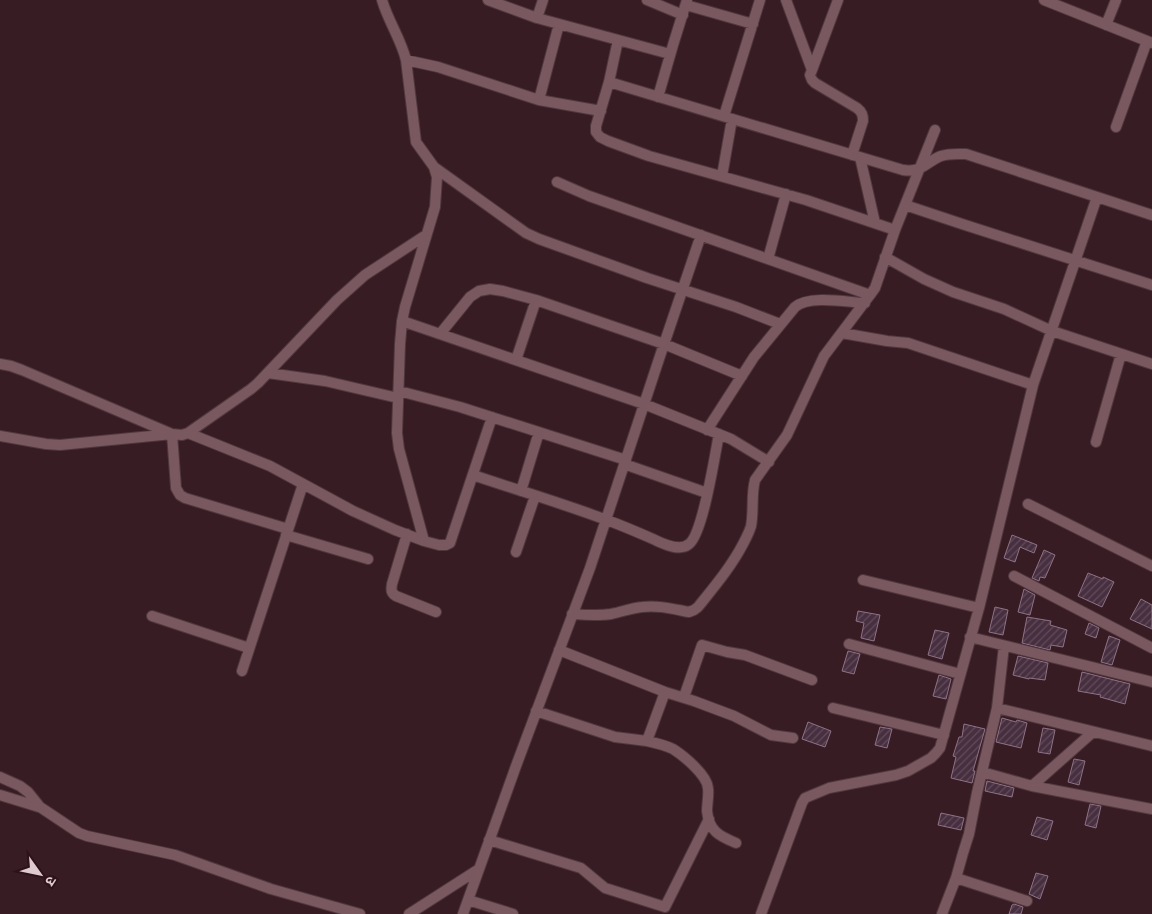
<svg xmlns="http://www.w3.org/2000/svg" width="1152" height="914" font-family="Montserrat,'Noto Sans Devanagari',sans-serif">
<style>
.building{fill:url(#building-hatch);stroke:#8f7286}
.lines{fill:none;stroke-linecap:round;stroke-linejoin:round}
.minor-casing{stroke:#50383f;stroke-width:12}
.minor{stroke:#7a585f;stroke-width:10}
</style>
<defs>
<pattern id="building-hatch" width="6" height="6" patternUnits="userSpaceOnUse" patternTransform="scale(1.25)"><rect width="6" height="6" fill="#472f40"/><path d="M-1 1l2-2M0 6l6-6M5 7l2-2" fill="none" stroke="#614c5b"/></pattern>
</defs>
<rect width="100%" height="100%" fill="#381c23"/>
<path class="building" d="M1012,535L1037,545L1034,553L1020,547L1015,562L1004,558Z
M1044,550L1055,555L1045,578L1040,577L1039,581L1032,578Z
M1088,573L1103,579V577L1114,582L1102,607L1078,596Z
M1024,589L1035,595L1030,615L1018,612Z
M1141,599L1152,605V629L1130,619Z
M995,607L1008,610L1003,635L989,632Z
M858,611L880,615L874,641L861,638L864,623L856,621Z
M1027,617L1051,621L1050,625L1067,630L1063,647L1051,645L1050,650L1022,643Z
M1089,623L1099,628L1096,638L1085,634Z
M935,630L949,633L942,659L928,655Z
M1109,636L1120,640L1112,665L1101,662Z
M848,651L860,654L854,674L842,671Z
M1018,656L1048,663L1045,680L1029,678V679L1013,675Z
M1082,672L1130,684L1125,704L1100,697L1101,695L1078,691Z
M939,675L951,679L946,699L933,696Z
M1002,718L1016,722L1017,720L1027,723L1021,748L996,742Z
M808,722L831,731L825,747L802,739Z
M964,724L985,729L973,771H975L972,783L951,778L956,757L953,756L959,737H962Z
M880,727L892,729L887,748L875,745Z
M1043,728L1055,730L1050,754L1038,752Z
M1074,759L1085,761L1079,785L1068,782Z
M987,781L1014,788L1012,797L985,791Z
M1090,804L1101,806L1096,828L1085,825Z
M941,813L964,818L961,830L938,825Z
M1037,817L1053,821L1047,840L1031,835Z
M1036,873L1048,876L1040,899L1029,894Z
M1014,904L1023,907L1021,914H1009L1012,905Z"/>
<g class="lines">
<g class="minor-casing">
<path id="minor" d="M382,0C388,21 401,39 406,60L416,142L434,167L437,177L435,207L405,307L402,321L400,344L397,433L399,449L424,541
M488,0L537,18L670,54
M647,0L683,15
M786,0L812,70
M838,0L812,70L810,75L812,80L815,83L857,108C862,112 863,115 863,121L852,155
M1044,0L1152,43
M686,5L753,24
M537,18L543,0
M1106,25L1116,0
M618,40L609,82L596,126V132L600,137L608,141L649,156L806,200L895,230
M406,60L438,67L539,100L601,111
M609,82L903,170C922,173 926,162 941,156C949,153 957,154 966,154L1152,215
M658,97L673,45L687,0
M539,100L559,24
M724,116L760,0
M1116,127L1147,41
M860,157L875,223
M434,167L526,233L539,239L647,278L736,307L780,324
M722,176L732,119
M557,182L589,196L870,295L875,288L895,230L935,130
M905,205L962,224L1152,285
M885,257L924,279L953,292L1004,309L1052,331L1152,364
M768,259L786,194
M402,321L644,404L731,439L769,462
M842,333L887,341L908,343L1033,385
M440,334L470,297L479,291L490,289L503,291L536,300L664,344L742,376
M516,360L536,300
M0,364L11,366L22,370L172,434L182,435L188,433L251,389L258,383L337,300L365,275L426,235
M268,373L325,381L398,398
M399,391L460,407L626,460
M707,430L754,357L795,307C809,295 846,302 865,303
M188,433L270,466L353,511L395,530L424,541L439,545H446L450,543L492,417
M0,436L46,444L60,445L172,434L176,488L180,495L185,498L288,529
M1096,442L1121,354
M624,464L707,493
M473,475C517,490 561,503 604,519C621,525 637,532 653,539C663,544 680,552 689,544C703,534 715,454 719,434
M521,491L539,432
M1028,504L1152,566
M407,534L392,584C391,590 391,593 396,596L436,612
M286,535L368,559
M516,552L535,496
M1014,576L1152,648
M863,580L979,608
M572,614C586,615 598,616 611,614C622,612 631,608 642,607C658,605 673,609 689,612L694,610L698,607C714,587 731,567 743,544C746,538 749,533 751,526C754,511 751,495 755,480L787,435L824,356L870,295
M152,616L249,648
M970,637L1152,682
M849,644L960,674
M242,671L303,484
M665,692L694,701L734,716L771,735L793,738
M684,697L702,645L727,652L745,655L812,680
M833,708L944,735
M997,708L1152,746
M536,711L615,737L647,741L665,692L559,650
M647,741C656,743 665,745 673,749C684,756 707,775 708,788C709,796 707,804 707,811C709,831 719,836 736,843
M982,772L1032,786L1152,809
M0,777L20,786L28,792L40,807L79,833L87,836L175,855L271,889L360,914
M1032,786L1093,732
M0,795L39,807
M489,840L581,868L605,888L665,907L709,819
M956,878L1027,901
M468,900L513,914
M409,914L479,869
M463,914L516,766L590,568L660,356L701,235
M761,914L802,803L805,798L829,788L896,775L908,771L931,758L936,753L940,748L979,608L1033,385L1097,197
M942,914L956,878L963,853L969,834L977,793L997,708L1004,646"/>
</g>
<use href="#minor" class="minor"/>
</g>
<g transform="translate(40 874) rotate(123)" stroke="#2e1219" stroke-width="4" paint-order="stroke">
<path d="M0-4L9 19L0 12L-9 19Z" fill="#dfcbcf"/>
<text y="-8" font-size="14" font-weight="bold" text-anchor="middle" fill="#dfcbcf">उ</text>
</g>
</svg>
